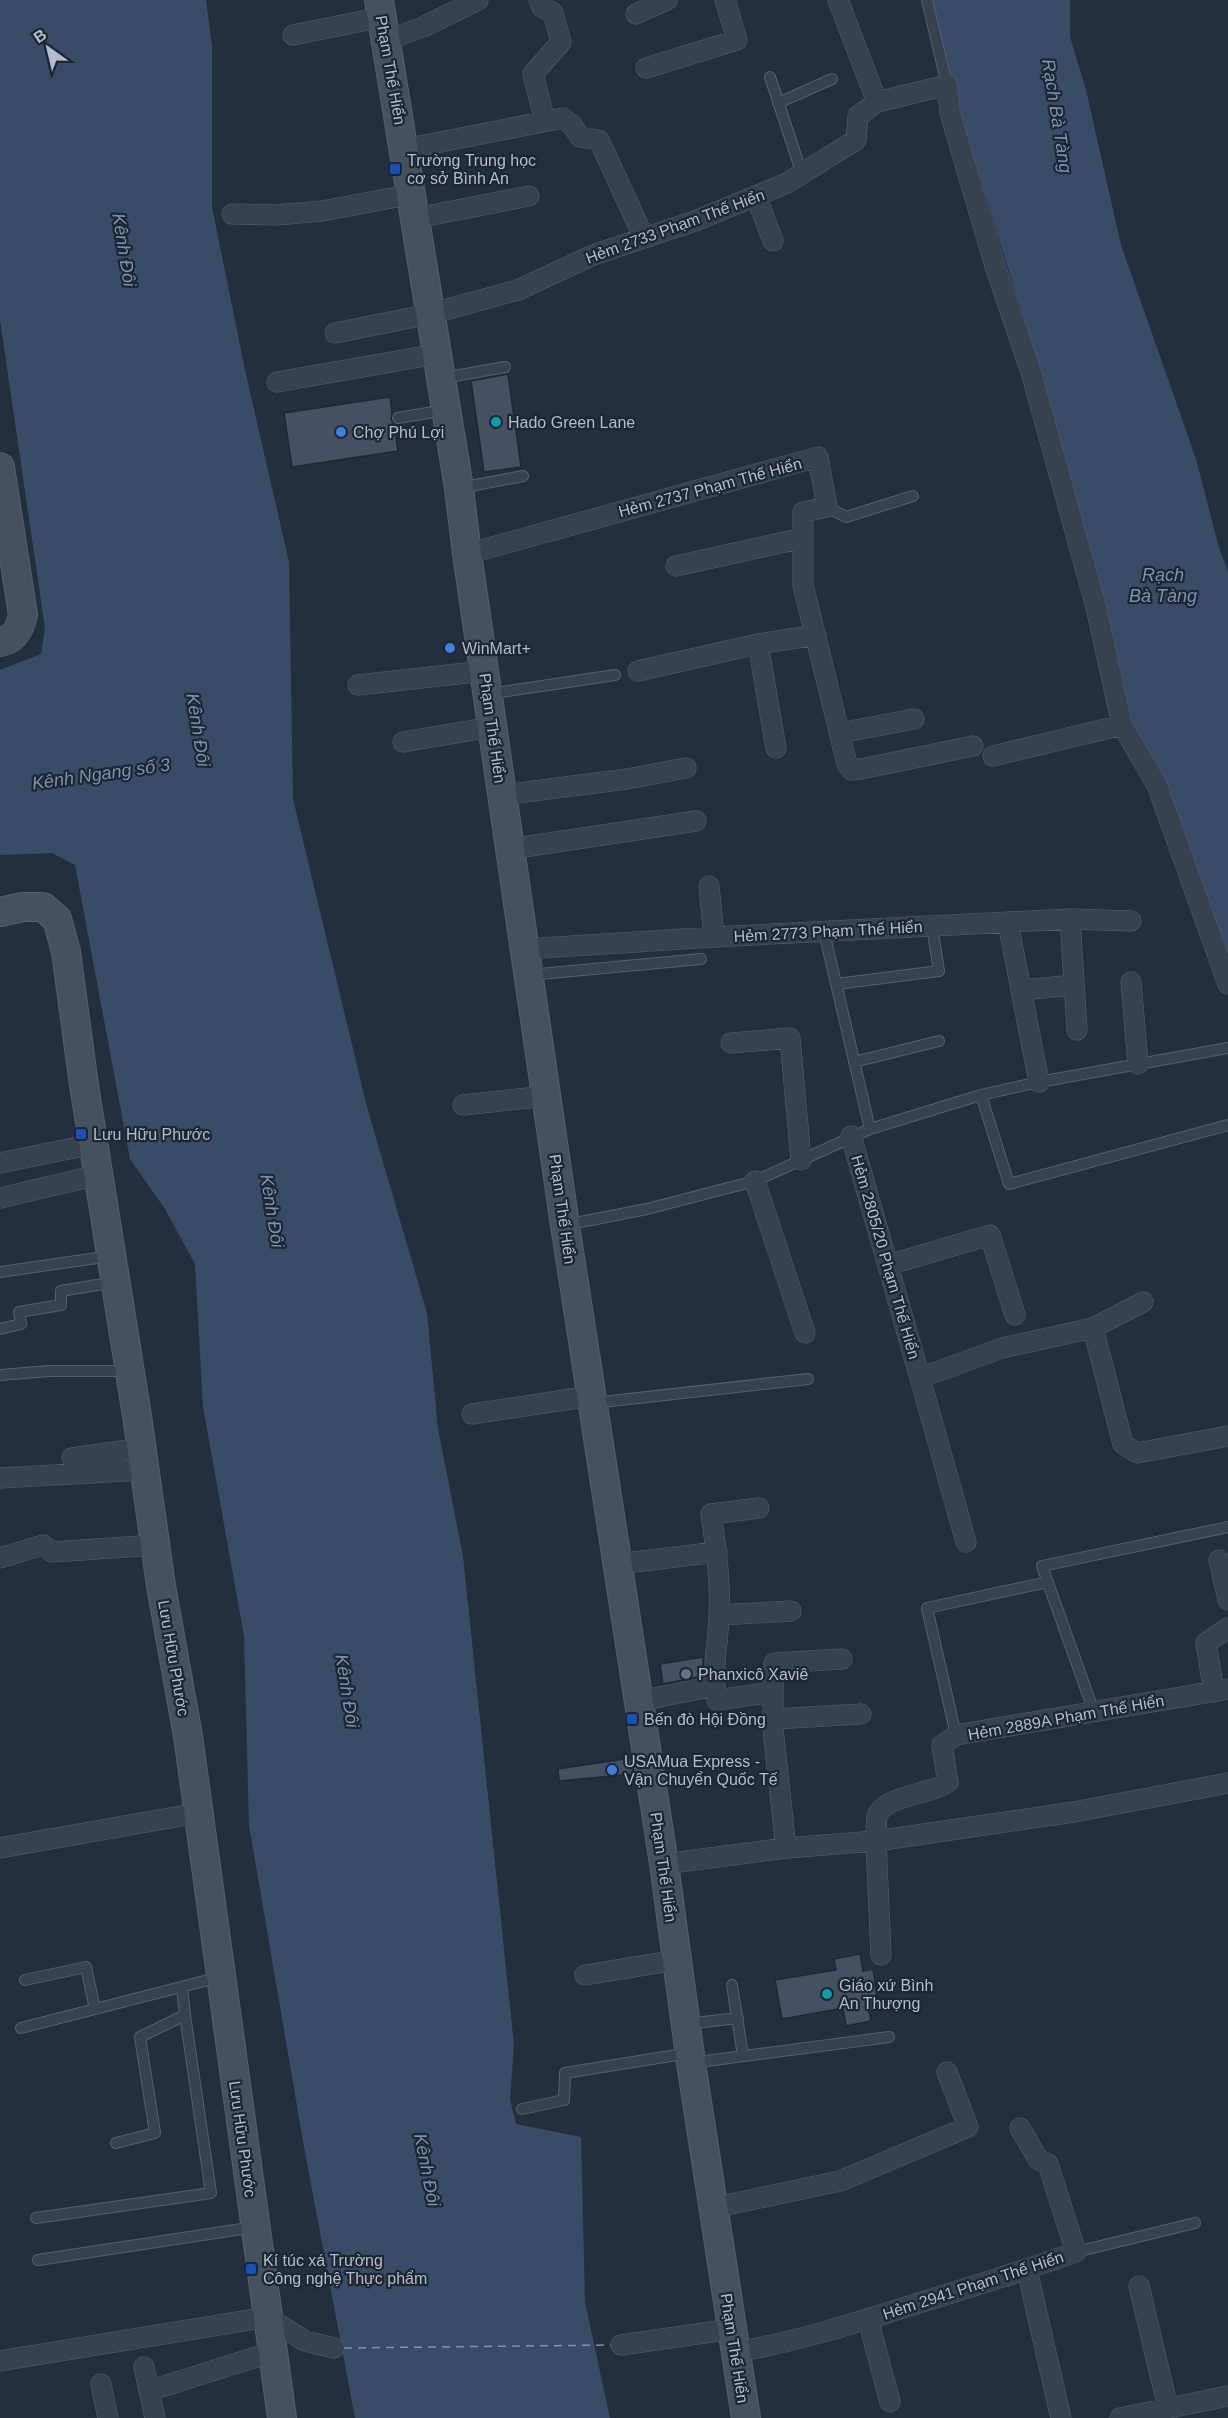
<svg xmlns="http://www.w3.org/2000/svg" width="1228" height="2418" font-family="Helvetica,sans-serif">
<style>
.water{fill:#394c67}
.lines{fill:none;stroke-linecap:round;stroke-linejoin:round}
.ferry{stroke:#7c92b1;stroke-width:1.5;stroke-dasharray:8 6;stroke-linecap:butt}
.building{fill:#455162;stroke:#1f2835;stroke-width:1.5}
.lane-casing{stroke:#565f6c;stroke-width:12}
.street-casing{stroke:#565f6c;stroke-width:21}
.secondary-casing{stroke:#565f6c;stroke-width:30}
.lane{stroke:#38414e;stroke-width:10}
.street{stroke:#38414e;stroke-width:20}
.secondary{stroke:#465061;stroke-width:28}
.transit-dot{fill:#1a4fb4;stroke:#1d2633;stroke-width:2}
.culture-dot{fill:#0f9aa8;stroke:#1d2633;stroke-width:2}
.shop-dot{fill:#3f7fe0;stroke:#1d2633;stroke-width:2}
.worship-dot{fill:#6b7280;stroke:#1d2633;stroke-width:2}
.labels{text-anchor:middle;stroke-width:4.5;stroke-linejoin:round;paint-order:stroke}
.street-label{font-size:16px;fill:#b4bcc9;stroke:#1d2633}
.poi-label{font-size:16px;fill:#b4bcc9;stroke:#1d2633;text-anchor:start}
.water-label{font-size:18px;font-style:italic;fill:#7c92b1;stroke:#1d2633}
</style>
<rect width="100%" height="100%" fill="#242f3e"/>
<path class="water" d="M0,0H206L212,46V207L245,370L289,562L293,799L367,1107L427,1313L438,1429L463,1556L514,2045L510,2099L516,2124L581,2137L585,2302L610,2418H355L304,2147L249,1825L244,1636L203,1407L195,1264L165,1209L130,1159L75,865L52,853L0,855V670L41,654L45,628L0,320Z
M932,0H1070V37L1086,90L1121,245L1196,459L1219,548L1228,572V973L1125,712L1044,384L959,110Z"/>
<g class="lines">
<path class="ferry" d="M344,2348L612,2345"/>
</g>
<path class="building" d="M508,374L521,467L484,472L471,381Z
M390,397L392,413L391,419L394,424L398,451L292,467L284,413Z
M703,1657V1676L663,1684L660,1664Z
M631,1758L633,1774L559,1781L558,1769Z
M860,1954L863,1971L873,1969L879,2009L869,2011L871,2021L846,2026L843,2008L782,2019L775,1980L836,1970L834,1959Z"/>
<g class="lines">
<g class="lane-casing">
<path id="lane" d="M927,0L947,85
M770,77L802,174
M778,103L832,79
M443,378L505,367
M398,418L445,410
M460,488L523,476
M827,507L846,517L913,496
M488,694L615,675
M824,932L870,1129
M529,975L701,959
M836,984L939,971L932,926
M854,1062L939,1041
M981,1095L1009,1184L1228,1125
M565,1225L647,1209L755,1181L870,1129L981,1095L1039,1082L1228,1048
M0,1272L111,1256
M0,1329L21,1324L19,1312L61,1305V1291L115,1282
M0,1375L49,1371H129
M593,1403L808,1379
M1094,1712L1042,1566L1228,1527
M956,1735L927,1608L1048,1582
M25,1980L86,1967L95,2009
M732,1985L743,2056
M686,2024L738,2018
M21,2028L220,1977
M691,2063L889,2037
M522,2109L564,2100L565,2073L689,2053
M116,2143L155,2133L140,2037L185,2015L182,1987
M36,2218L211,2193L185,2015
M1076,2252L1195,2223
M38,2260L255,2227"/>
</g>
<g class="street-casing">
<path id="street" d="M539,0L542,7L553,13L561,42L533,74L545,121
M838,0L877,102
M636,14L667,0
M293,35L382,17
M385,41L423,27L478,0
M646,68L737,40L725,0
M405,149L563,118L572,125L580,137L599,140L644,238
M756,196L773,241
M232,214L276,215L322,211L413,194
M416,218L529,196
M335,333L430,314L518,290L593,255L695,221L785,184L856,140L858,116L877,102L947,85L950,113L996,269L1031,372L1096,607L1122,725L1157,785L1228,984
M277,382L437,354
M467,554L818,457L827,507L803,512V585L847,764L852,770L861,769L973,746
M676,566L803,538
M758,644L776,748
M638,671L758,644L816,635
M358,685L484,671
M840,733L914,719
M403,742L492,727
M993,756L1122,725
M502,795L627,779L686,768
M510,849L696,821
M709,886L714,937
M1070,919L1077,1030
M1008,923L1039,1082
M525,949L714,937L1070,919L1131,921
M1131,982L1138,1064
M1022,990L1074,985
M731,1043L790,1038L801,1160
M463,1105L546,1096
M851,1136L920,1378L1002,1348L1093,1328L1143,1302
M0,1163L93,1144
M755,1181L805,1333
M0,1198L98,1175
M888,1265L990,1235L1015,1315
M1093,1328L1123,1444L1137,1453L1228,1436
M920,1378L966,1542
M472,1414L591,1396
M72,1458L142,1448
M0,1478L144,1470
M759,1508L711,1514C716,1548 721,1583 719,1617C718,1644 711,1673 717,1700L773,1692V1729L786,1848
M0,1558L43,1545L52,1552L155,1545
M1219,1560L1228,1600
M618,1564L717,1552
M719,1615L791,1611
M1228,1689L956,1735L942,1745L948,1782C931,1795 883,1795 877,1817C876,1825 876,1834 876,1841L1074,1812L1228,1783
M773,1692L774,1663L842,1659
M1214,1692L1206,1643L1228,1628
M639,1701L714,1686
M773,1719L861,1714
M0,1848L198,1813
M664,1864L786,1848L876,1841L881,1955
M585,1975L677,1960
M712,2208L840,2181L968,2127L947,2072
M1027,2270L1061,2418
M1139,2286L1168,2408
M868,2319L890,2402
M621,2345L732,2329
M736,2352C795,2342 852,2324 909,2306C965,2289 1021,2272 1076,2252L1048,2164L1038,2159L1020,2128
M0,2361L267,2317L305,2341L334,2348
M144,2367L155,2418
M101,2384L108,2418
M149,2391L272,2352
M1120,2418L1228,2396"/>
</g>
<g class="secondary-casing">
<path id="secondary" d="M379,0L459,488L467,554L565,1225L664,1864L691,2063L746,2418
M0,467L23,615C20,628 15,640 0,642
M0,912L22,907H43L57,919L66,952L84,1085L137,1416L161,1586L188,1736L282,2418"/>
</g>
<use href="#lane" class="lane"/>
<use href="#street" class="street"/>
<use href="#secondary" class="secondary"/>
</g>
<g class="transit-dot">
<rect x="389" y="163" width="12" height="12" rx="3"/>
<rect x="75" y="1128" width="12" height="12" rx="3"/>
<rect x="626" y="1713" width="12" height="12" rx="3"/>
<rect x="245" y="2263" width="12" height="12" rx="3"/>
</g>
<g class="culture-dot">
<circle cx="496" cy="422" r="6"/>
<circle cx="827" cy="1994" r="6"/>
</g>
<g class="shop-dot">
<circle cx="341" cy="432" r="6"/>
<circle cx="450" cy="648" r="6"/>
<circle cx="612" cy="1770" r="6"/>
</g>
<circle class="worship-dot" cx="686" cy="1674" r="6"/>
<g class="labels">
<g class="street-label">
<text transform="translate(391 70) rotate(80)" y="6">Phạm Thế Hiển</text>
<text transform="translate(675 226) rotate(-20)" y="6">Hẻm 2733 Phạm Thế Hiển</text>
<text transform="translate(710 487) rotate(-15)" y="6">Hẻm 2737 Phạm Thế Hiển</text>
<text transform="translate(493 728) rotate(82)" y="6">Phạm Thế Hiển</text>
<text transform="translate(828 931) rotate(-3)" y="6">Hẻm 2773 Phạm Thế Hiển</text>
<text transform="translate(563 1209) rotate(82)" y="6">Phạm Thế Hiển</text>
<text transform="translate(886 1257) rotate(74)" y="6">Hẻm 2805/20 Phạm Thế Hiển</text>
<text transform="translate(174 1658) rotate(80)" y="6">Lưu Hữu Phước</text>
<text transform="translate(1066 1717) rotate(-10)" y="6">Hẻm 2889A Phạm Thế Hiển</text>
<text transform="translate(664 1867) rotate(82)" y="6">Phạm Thế Hiển</text>
<text transform="translate(243 2139) rotate(82)" y="6">Lưu Hữu Phước</text>
<text transform="translate(973 2285) rotate(-18)" y="6">Hẻm 2941 Phạm Thế Hiển</text>
<text transform="translate(735 2348) rotate(81)" y="6">Phạm Thế Hiển</text>
</g>
<g class="poi-label">
<text x="407" y="166">Trường Trung học<tspan x="407" dy="18">cơ sở Bình An</tspan></text>
<text x="508" y="428">Hado Green Lane</text>
<text x="353" y="438">Chợ Phú Lợi</text>
<text x="462" y="654">WinMart+</text>
<text x="93" y="1140">Lưu Hữu Phước</text>
<text x="698" y="1680">Phanxicô Xaviê</text>
<text x="644" y="1725">Bến đò Hội Đồng</text>
<text x="624" y="1767">USAMua Express -<tspan x="624" dy="18">Vận Chuyển Quốc Tế</tspan></text>
<text x="839" y="1991">Giáo xứ Bình<tspan x="839" dy="18">An Thượng</tspan></text>
<text x="263" y="2266">Kí túc xá Trường<tspan x="263" dy="18">Công nghệ Thực phẩm</tspan></text>
</g>
<g class="water-label">
<text transform="translate(1057 116) rotate(81)" y="6">Rạch Bà Tàng</text>
<text transform="translate(124 250) rotate(81)" y="6">Kênh Đôi</text>
<text x="1163" y="581">Rạch<tspan x="1163" dy="21">Bà Tàng</tspan></text>
<text transform="translate(198 730) rotate(81)" y="6">Kênh Đôi</text>
<text transform="translate(101 774) rotate(-8)" y="6">Kênh Ngang số 3</text>
<text transform="translate(272 1211) rotate(81)" y="6">Kênh Đôi</text>
<text transform="translate(347 1691) rotate(81)" y="6">Kênh Đôi</text>
<text transform="translate(427 2170) rotate(79)" y="6">Kênh Đôi</text>
</g>
</g>
<g transform="translate(48 48) rotate(326)" stroke="#1d2633" stroke-width="4.5" paint-order="stroke">
<path d="M0-4.5L10 22L0 15L-10 22Z" fill="#b4bcc9"/>
<text y="-9" font-size="16" font-weight="bold" text-anchor="middle" fill="#b4bcc9">B</text>
</g>
</svg>
